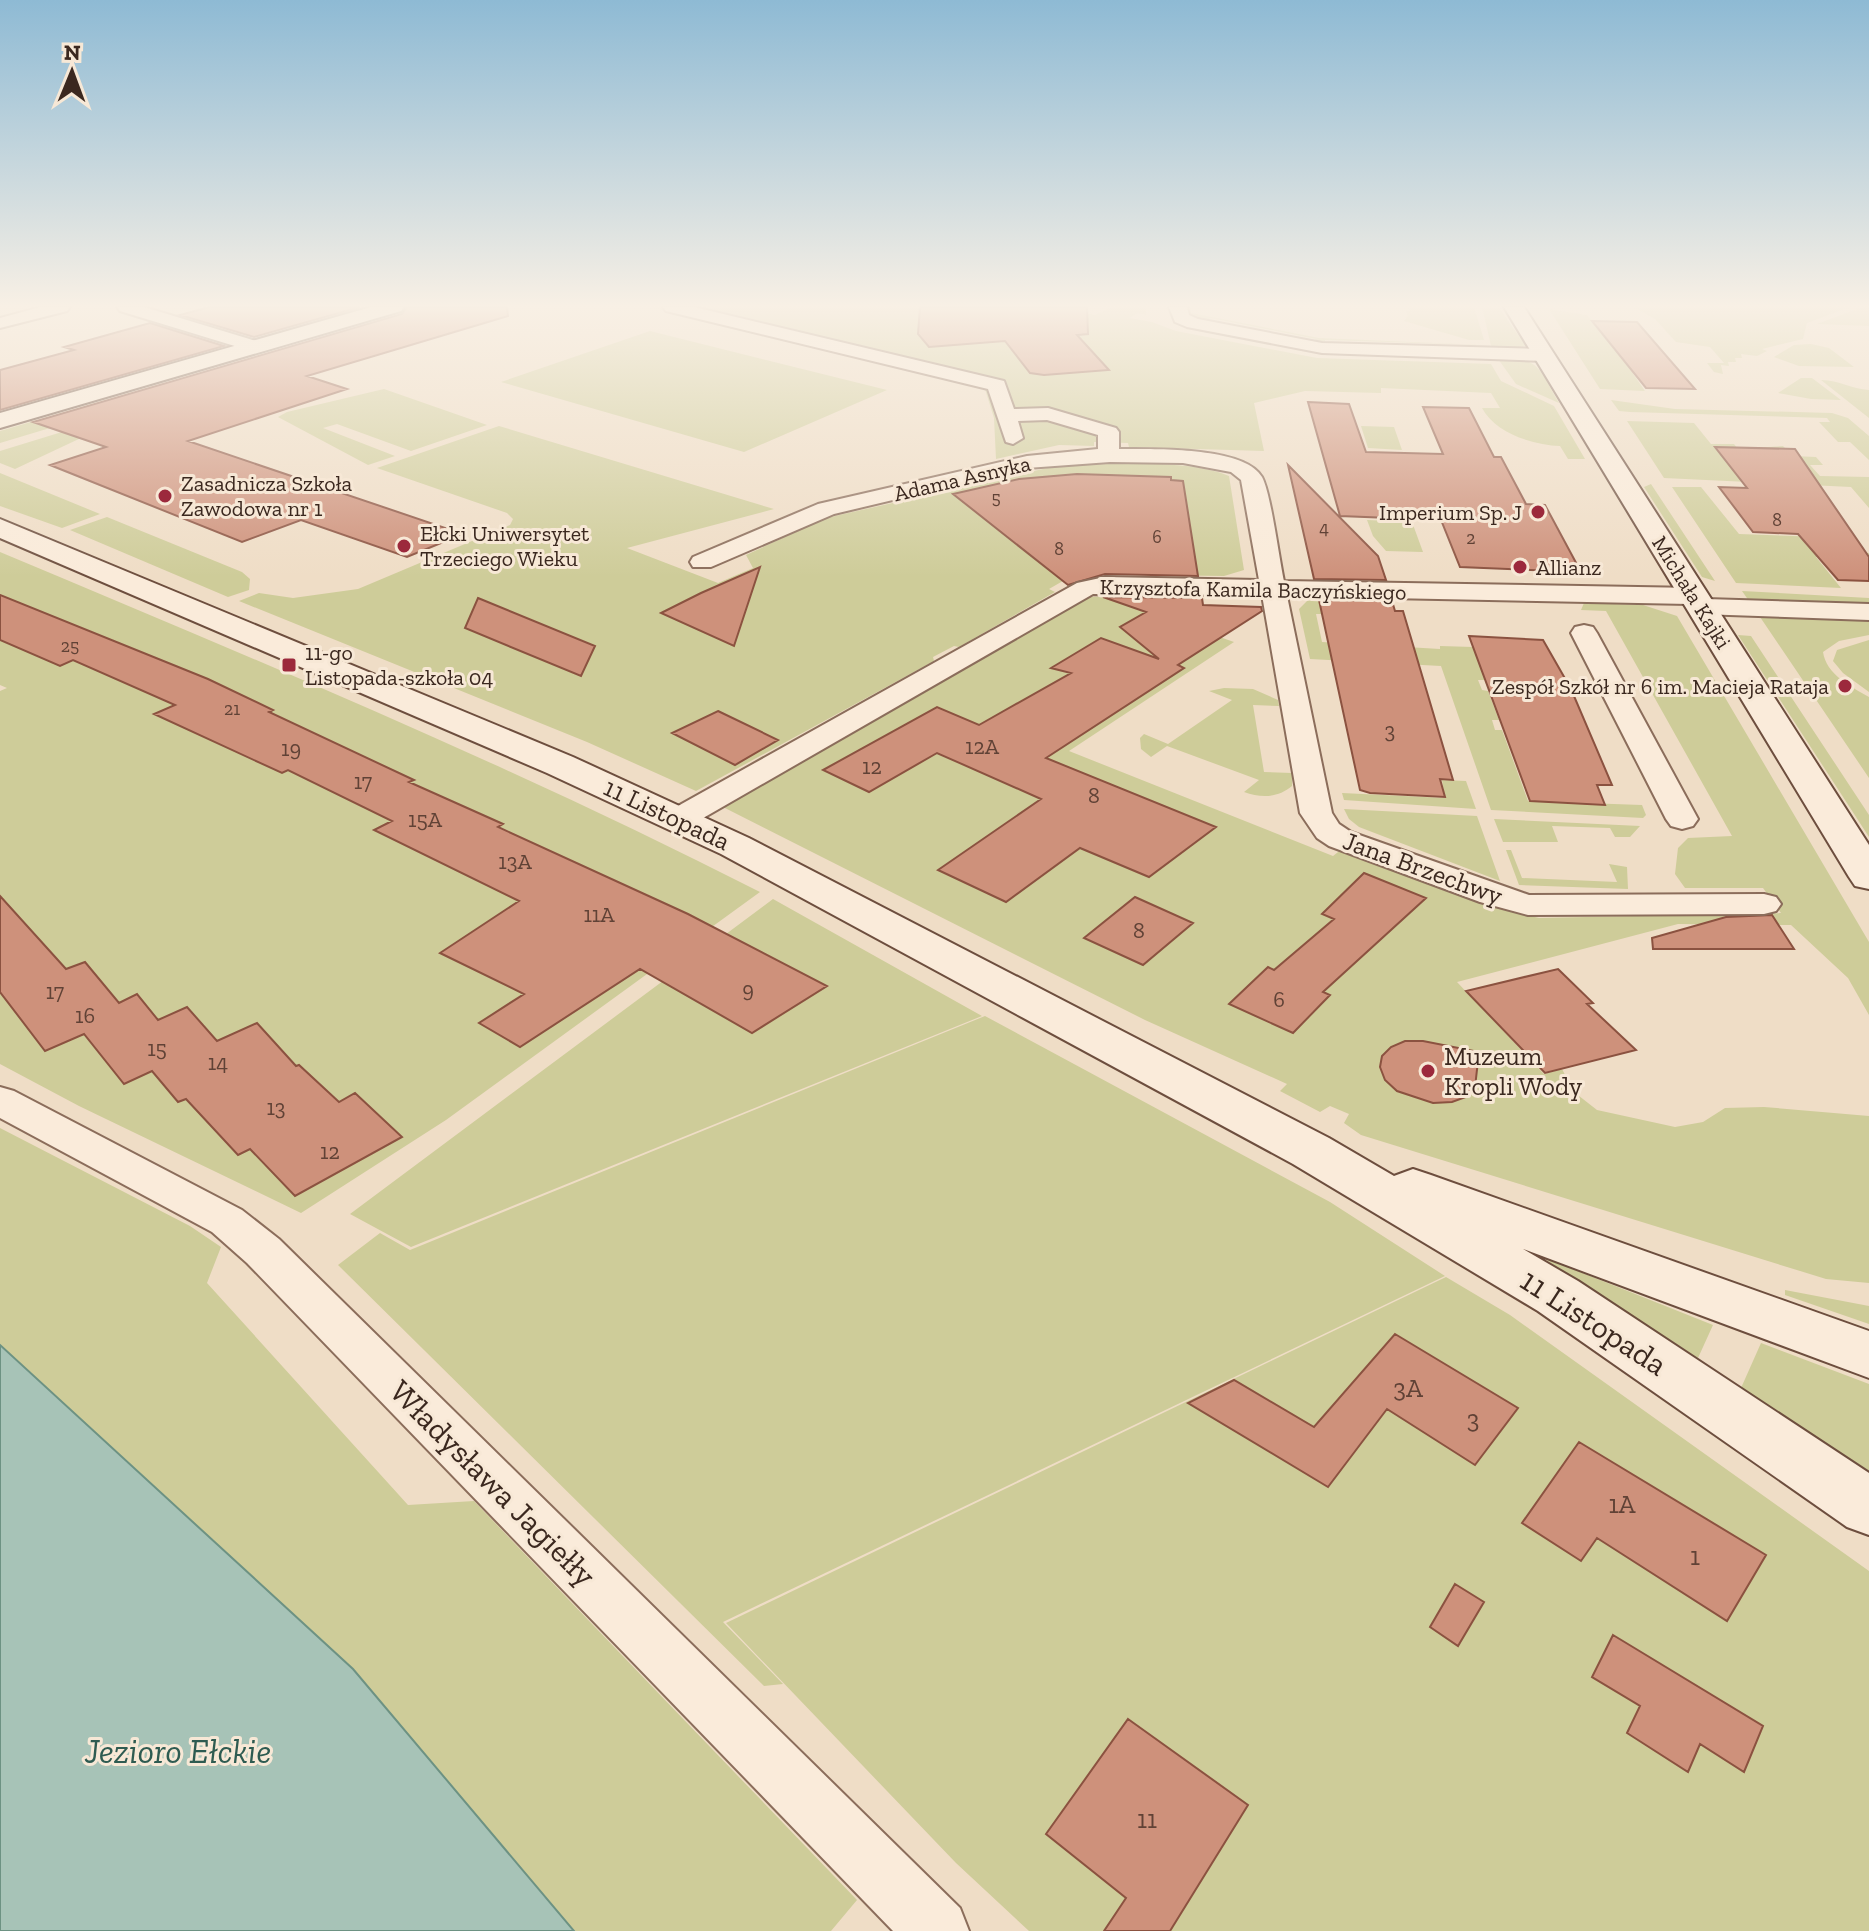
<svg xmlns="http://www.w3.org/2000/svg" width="1869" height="1931" font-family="'Zilla Slab',serif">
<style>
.green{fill:#cecc99}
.water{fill:#a7c3b7;stroke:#6d9283;stroke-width:2}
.building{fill:#ce917b;stroke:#8b5240;stroke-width:2}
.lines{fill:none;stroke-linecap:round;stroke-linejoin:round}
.street-casing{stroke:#8b6d5b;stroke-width:4}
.secondary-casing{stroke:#6d4e3e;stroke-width:4}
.street{fill:#faebda;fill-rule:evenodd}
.secondary{fill:#faebda;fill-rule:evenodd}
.poi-dot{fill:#9c293c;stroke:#f7e8d6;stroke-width:3}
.labels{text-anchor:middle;stroke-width:6;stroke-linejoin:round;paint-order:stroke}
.far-number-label{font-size:18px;fill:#604236}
.far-street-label{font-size:22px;fill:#3b281f;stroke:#f7e8d6}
.far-poi-label{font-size:22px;fill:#3b281f;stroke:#f7e8d6;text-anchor:start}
.number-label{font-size:22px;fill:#604236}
.street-label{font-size:26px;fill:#3b281f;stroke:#f7e8d6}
.poi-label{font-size:26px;fill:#3b281f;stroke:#f7e8d6;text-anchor:start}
.near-number-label{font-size:26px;fill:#604236}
.near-street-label{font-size:32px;fill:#3b281f;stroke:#f7e8d6}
.near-water-label{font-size:34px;font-style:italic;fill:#2e5b51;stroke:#f7e8d6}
</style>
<rect width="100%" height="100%" fill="#efddc6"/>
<path class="green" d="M650,307H1055L1095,315L1112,307H1146V315L1138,313L1129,318L1152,322L1176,331L1317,358L1491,364L1501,381L1554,406L1585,459H1568L1560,446C1533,445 1495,433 1482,408H1500L1491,393L1381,388V393L1305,391L1254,403L1264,451L1129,447L1128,443L1094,442V446L1059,445L996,459L994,418L984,386Z
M1186,307H1190L1191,313L1319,338L1482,345L1325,340L1326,345L1310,344L1316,339L1211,318L1203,322L1188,316Z
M1408,307H1474L1484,340H1469L1404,321L1408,316L1406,311H1410Z
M1482,307L1499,308L1526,346L1492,350Z
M1634,307H1850L1807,323L1803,339L1762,349L1767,351L1757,356L1741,354L1742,358H1735L1736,362H1728L1729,366L1721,365L1723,374L1714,372L1707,363H1724L1710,347L1676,342L1655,319Z
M1862,307H1869V326L1817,324Z
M1549,309L1587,315L1601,333H1607V339L1621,358H1626L1627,365L1645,391L1600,389Z
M650,331L887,390L744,452L501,382Z
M1811,344L1829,348L1854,367L1799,366L1774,357L1794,345Z
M1496,356C1542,360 1537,366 1559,403L1516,384Z
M1801,378H1812L1841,400L1811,399L1778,393Z
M1821,380C1840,380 1851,389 1869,390V418Z
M157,385H162L160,395L0,443V431Z
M384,389L487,425L411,451L337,424L323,428L395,456L368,465L278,417L287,412Z
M1611,400L1675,409L1832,413L1848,418L1869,436V460L1850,442H1838L1819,422H1830L1827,418L1630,412L1619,411Z
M127,412L132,414L15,469L0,463V451Z
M1627,421L1694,423L1711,444H1734L1738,449L1783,446L1793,456L1816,457L1823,465H1810L1820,476L1869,477V508L1851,487L1664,478Z
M499,426L774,509L627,548L718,583L753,568L746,555L826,518L1052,467C1100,464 1186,458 1229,476L1244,570L1224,576L1075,574L1049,589L1055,592L959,647L954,646L933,657L934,661L696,791L587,742L239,601L259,593L293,598L358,589L510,525L513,519L507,513L377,468Z
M1361,426L1394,427L1402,450L1368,448Z
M0,473L100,514L62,528L0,506Z
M1651,484L1715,581L1702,577L1644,487Z
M1672,487H1701L1739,534L1823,537L1834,551L1869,553V559L1816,557L1841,588L1736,583Z
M107,517L242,572L250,579L249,590L228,597L70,530Z
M1367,520L1412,522L1423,552L1386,551L1373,536Z
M0,552C255,659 513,766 760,892L446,1120L301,1213L79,1106L0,1064V691L7,688L0,685Z
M1742,591L1869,598V605L1749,601Z
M1113,596L1119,602L1234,642L1069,751L1333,856L1342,849L1485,905L1539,918L1781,913L1763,888H1685L1675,874L1678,848L1688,838L1732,836L1606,611L1581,610L1584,603L1643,605L1677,616L1869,942V1015L1848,978L1791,925L1678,924L1457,982L1544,1074L1562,1069L1574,1092L1597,1110L1675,1127L1703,1122L1725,1108L1764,1107L1869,1116V1283L1826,1279L1361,1135L1344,1123L1349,1114L1330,1106L1320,1112L1280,1091L1287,1084L1145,1020L721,806L1087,597Z
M1328,599L1331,614H1316L1322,642L1440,649V646L1473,647L1486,680H1478L1482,690L1488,691L1499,720H1492L1495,730H1502L1528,801L1642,805L1646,815L1643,818L1491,810L1441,666L1310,659L1299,609L1308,600Z
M1758,614L1869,618V635L1839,641L1823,652C1826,674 1851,687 1869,697V778Z
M1738,635L1751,636L1869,815V837Z
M1869,640V692L1843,673L1833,661L1837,650Z
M1224,688L1253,689L1278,700L1279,706L1253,705L1264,772L1292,773V786C1278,798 1261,798 1244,792L1259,780L1167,746L1151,757L1141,749L1140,738L1144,734L1168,744L1232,700L1209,691Z
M1442,780L1466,781L1476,809L1344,800L1342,793L1445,798Z
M1344,809L1477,816L1500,881L1359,827L1349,819Z
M1494,819L1640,826L1630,837H1615L1610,828L1552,826L1558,842H1503Z
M1506,850H1511L1522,878L1617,882L1609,864L1627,867L1628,889L1519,885Z
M773,899L982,1016L411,1247L350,1214Z
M985,1016L1330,1202L1445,1276L723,1622L783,1684L764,1686L338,1265L380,1233L410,1250Z
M0,1128L190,1226L221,1247L207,1283L408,1505L474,1501L857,1900L831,1931H369L0,1402L28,1372L0,1345Z
M1540,1256L1713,1325L1698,1358Z
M1446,1277L1510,1315L1869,1571V1931H1029L956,1863L726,1623Z
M1785,1290L1869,1306V1324L1785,1295Z
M1761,1343L1869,1384V1471L1741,1388Z"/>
<path class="water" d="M0,1345L353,1669L574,1931H0Z"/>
<path class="building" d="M209,307H360L254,337L180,315Z
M407,307H507L508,316L307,376L347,389L188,441L463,534L407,557L301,520L242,542L50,465L106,447L33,422L402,314Z
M920,307H1087L1088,334L1077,335L1109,370L1044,375L1030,373L1005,341L929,347L918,334Z
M1592,321L1637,322L1695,389L1646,388Z
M150,323L224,346L0,410V370L74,350L64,347Z
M1308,402L1349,404L1366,452L1443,454L1423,407L1469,408L1494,457H1501L1526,504L1545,505L1581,572L1460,567L1441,520L1340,516Z
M1715,447L1795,449L1869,557V581L1838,580L1798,534L1753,532L1719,487L1747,488Z
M1288,465L1378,556L1386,580L1314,579Z
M1077,474L1171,477V480L1183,481L1198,576L1105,574L1068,585L953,494L1019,479Z
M760,567L734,646L661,613L701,593Z
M0,595L208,679L273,710L269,712L414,780L409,782L503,824L498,827L688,914L827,986L752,1033L640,969L520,1047L479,1023L524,994L440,953L519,901L374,830L392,821L288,770L282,773L154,714L175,705L73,660L60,666L0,640Z
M1103,597L1202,598L1203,605L1261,607L1262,611L1178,665L1184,668L1046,758L1216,827L1149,877L1080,848L1006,902L938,870L1041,799L937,753L869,792L823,770L937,707L979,725L1071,673L1051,668L1101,638L1159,659L1120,627L1146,612Z
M478,598L595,646L581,676L465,628Z
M1319,600L1392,601L1395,611H1403L1453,780L1440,779L1445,797L1370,793L1360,790Z
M1469,636L1543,640L1571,689L1612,785H1597L1605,805L1530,801Z
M718,711L778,740L735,765L672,733Z
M1364,873L1426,898L1323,992L1330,995L1293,1033L1229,1004L1268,967L1274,970L1334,919L1322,914Z
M0,896L66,969L85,962L119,1003L137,994L158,1020L187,1007L217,1041L257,1023L296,1066L299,1065L339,1102L355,1093L402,1137L295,1196L250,1149L238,1155L186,1099L178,1102L152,1071L124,1084L84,1034L45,1051L0,992Z
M1135,897L1193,923L1143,965L1084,938Z
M1772,915L1794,949H1653L1652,938L1726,917Z
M1558,969L1593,1003L1587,1004L1636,1050L1545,1073L1466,991Z
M1405,1041H1423L1479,1052L1475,1087L1466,1097L1452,1102L1433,1103L1397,1091L1385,1080L1380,1067L1382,1056L1391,1047Z
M1395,1334L1518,1408L1475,1465L1387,1409L1328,1487L1188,1403L1234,1380L1314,1427Z
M1579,1442L1766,1555L1727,1621L1597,1538L1581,1561L1522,1523Z
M1455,1584L1484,1602L1458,1646L1430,1627Z
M1613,1635L1763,1726L1744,1772L1700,1744L1688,1772L1627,1733L1640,1706L1592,1677Z
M1128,1719L1248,1805L1170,1931H1104L1126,1898L1046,1834Z"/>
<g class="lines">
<g class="street-casing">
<path id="street" d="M41,307H70L67,311L0,328V318Z
M117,307H144L263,343L266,347L257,352L251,351L120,311Z
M663,307H694L1004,381L1014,409L1048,408L1116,428L1119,432V449C1150,449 1245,446 1262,477C1271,494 1279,558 1284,581L1695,588L1704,591L1706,599L1869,604V620L1700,614L1691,611L1689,604L1287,596L1332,813L1339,824L1351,832L1529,895L1764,894L1776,897L1781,904L1776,911L1764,914L1528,915L1480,902L1329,846L1317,838L1300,813L1262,595L1093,594L691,825L680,828L669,825L664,818L669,811L1077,583L1105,577L1259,580L1241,480L1231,472L1183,463L1110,462L1027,468L834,514L711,567H693L690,562L693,557L818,504L1027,456L1098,449V435L1047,420L1018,421L1023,438L1013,444L1006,442L988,389L666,311Z
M1169,307H1187L1189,315L1198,319L1322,343L1545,349L1554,355L1545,361L1322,353L1187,327L1175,322Z
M1584,625L1593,627L1597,633L1698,819L1693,826L1682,829L1671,826L1666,819L1571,633L1575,627Z
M0,1087L14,1091L242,1210L279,1239L960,1908L969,1931H893L247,1263L212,1232L0,1118Z"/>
</g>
<g class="secondary-casing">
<path id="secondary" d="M371,307H404L401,311L0,428V413Z
M1504,307H1524L1869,845V889L1855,886L1849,877Z
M0,519L573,757L749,838L1329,1138L1394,1176L1413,1169L1431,1175L1869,1331V1378L1523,1249L1578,1281L1869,1473V1535L1847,1527L1538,1311L1293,1164L721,854L547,773L0,538Z"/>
</g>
<use href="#street" class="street"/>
<use href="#secondary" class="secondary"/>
</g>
<linearGradient id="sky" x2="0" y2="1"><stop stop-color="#8ebad4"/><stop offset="0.53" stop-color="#f8f0e5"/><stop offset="1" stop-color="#f8f0e5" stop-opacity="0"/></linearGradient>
<rect width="1869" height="577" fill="url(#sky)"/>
<g class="poi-dot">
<circle cx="165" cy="496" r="8"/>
<circle cx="1538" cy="512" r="8"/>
<circle cx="404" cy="546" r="8"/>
<circle cx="1520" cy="567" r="8"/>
<rect x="281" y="657" width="16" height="16" rx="4"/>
<circle cx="1845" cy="686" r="8"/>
<circle cx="1428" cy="1071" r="8"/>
</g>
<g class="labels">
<g class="far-number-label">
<text x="996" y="504">5</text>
<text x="1777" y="526">8</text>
<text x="1324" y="534">4</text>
<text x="1157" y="543">6</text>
<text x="1471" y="544">2</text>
<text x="1059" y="555">8</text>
<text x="70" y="652">25</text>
<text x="232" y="715">21</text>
</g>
<g class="far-street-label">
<text transform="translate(962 478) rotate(-13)" y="8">Adama Asnyka</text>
<text transform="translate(1253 589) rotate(1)" y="8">Krzysztofa Kamila Baczyńskiego</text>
<text transform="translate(1692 592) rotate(58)" y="8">Michała Kajki</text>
</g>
<g class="far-poi-label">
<text x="181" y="491">Zasadnicza Szkoła<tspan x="181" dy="25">Zawodowa nr 1</tspan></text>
<text x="1522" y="520" text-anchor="end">Imperium Sp. J</text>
<text x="420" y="541">Ełcki Uniwersytet<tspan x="420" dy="25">Trzeciego Wieku</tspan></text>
<text x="1536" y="575">Allianz</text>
<text x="305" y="660">11-go<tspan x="305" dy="25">Listopada-szkoła 04</tspan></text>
<text x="1829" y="694" text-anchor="end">Zespół Szkół nr 6 im. Macieja Rataja</text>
</g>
<g class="number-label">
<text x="1390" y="738">3</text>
<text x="982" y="754">12A</text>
<text x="291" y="756">19</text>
<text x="872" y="774">12</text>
<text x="363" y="789">17</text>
<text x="1094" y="803">8</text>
<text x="425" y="827">15A</text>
<text x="515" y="869">13A</text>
<text x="599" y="922">11A</text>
<text x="1139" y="938">8</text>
<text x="748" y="997">9</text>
<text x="55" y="999">17</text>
<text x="1279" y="1007">6</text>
<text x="85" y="1023">16</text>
<text x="157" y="1056">15</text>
<text x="218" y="1070">14</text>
<text x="276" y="1115">13</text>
<text x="330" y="1159">12</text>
</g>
<g class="street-label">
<text transform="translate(667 814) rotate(25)" y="9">11 Listopada</text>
<text transform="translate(1423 868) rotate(20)" y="9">Jana Brzechwy</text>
</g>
<g class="poi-label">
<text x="1444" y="1065">Muzeum<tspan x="1444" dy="30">Kropli Wody</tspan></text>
</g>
<g class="near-number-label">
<text x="1408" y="1397">3A</text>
<text x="1473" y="1428">3</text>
<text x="1622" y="1513">1A</text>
<text x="1695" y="1565">1</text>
<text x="1147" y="1828">11</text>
</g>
<g class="near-street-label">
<text transform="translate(1594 1322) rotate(33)" y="11">11 Listopada</text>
<text transform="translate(493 1483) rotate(45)" y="11">Władysława Jagiełły</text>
</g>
<g class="near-water-label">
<text x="178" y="1763">Jezioro Ełckie</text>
</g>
</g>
<g transform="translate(72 72) rotate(1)" stroke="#f7e8d6" stroke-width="6" paint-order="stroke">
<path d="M0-6L14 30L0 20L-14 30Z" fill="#3b281f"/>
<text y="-12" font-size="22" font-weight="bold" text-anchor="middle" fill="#3b281f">N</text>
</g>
</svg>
